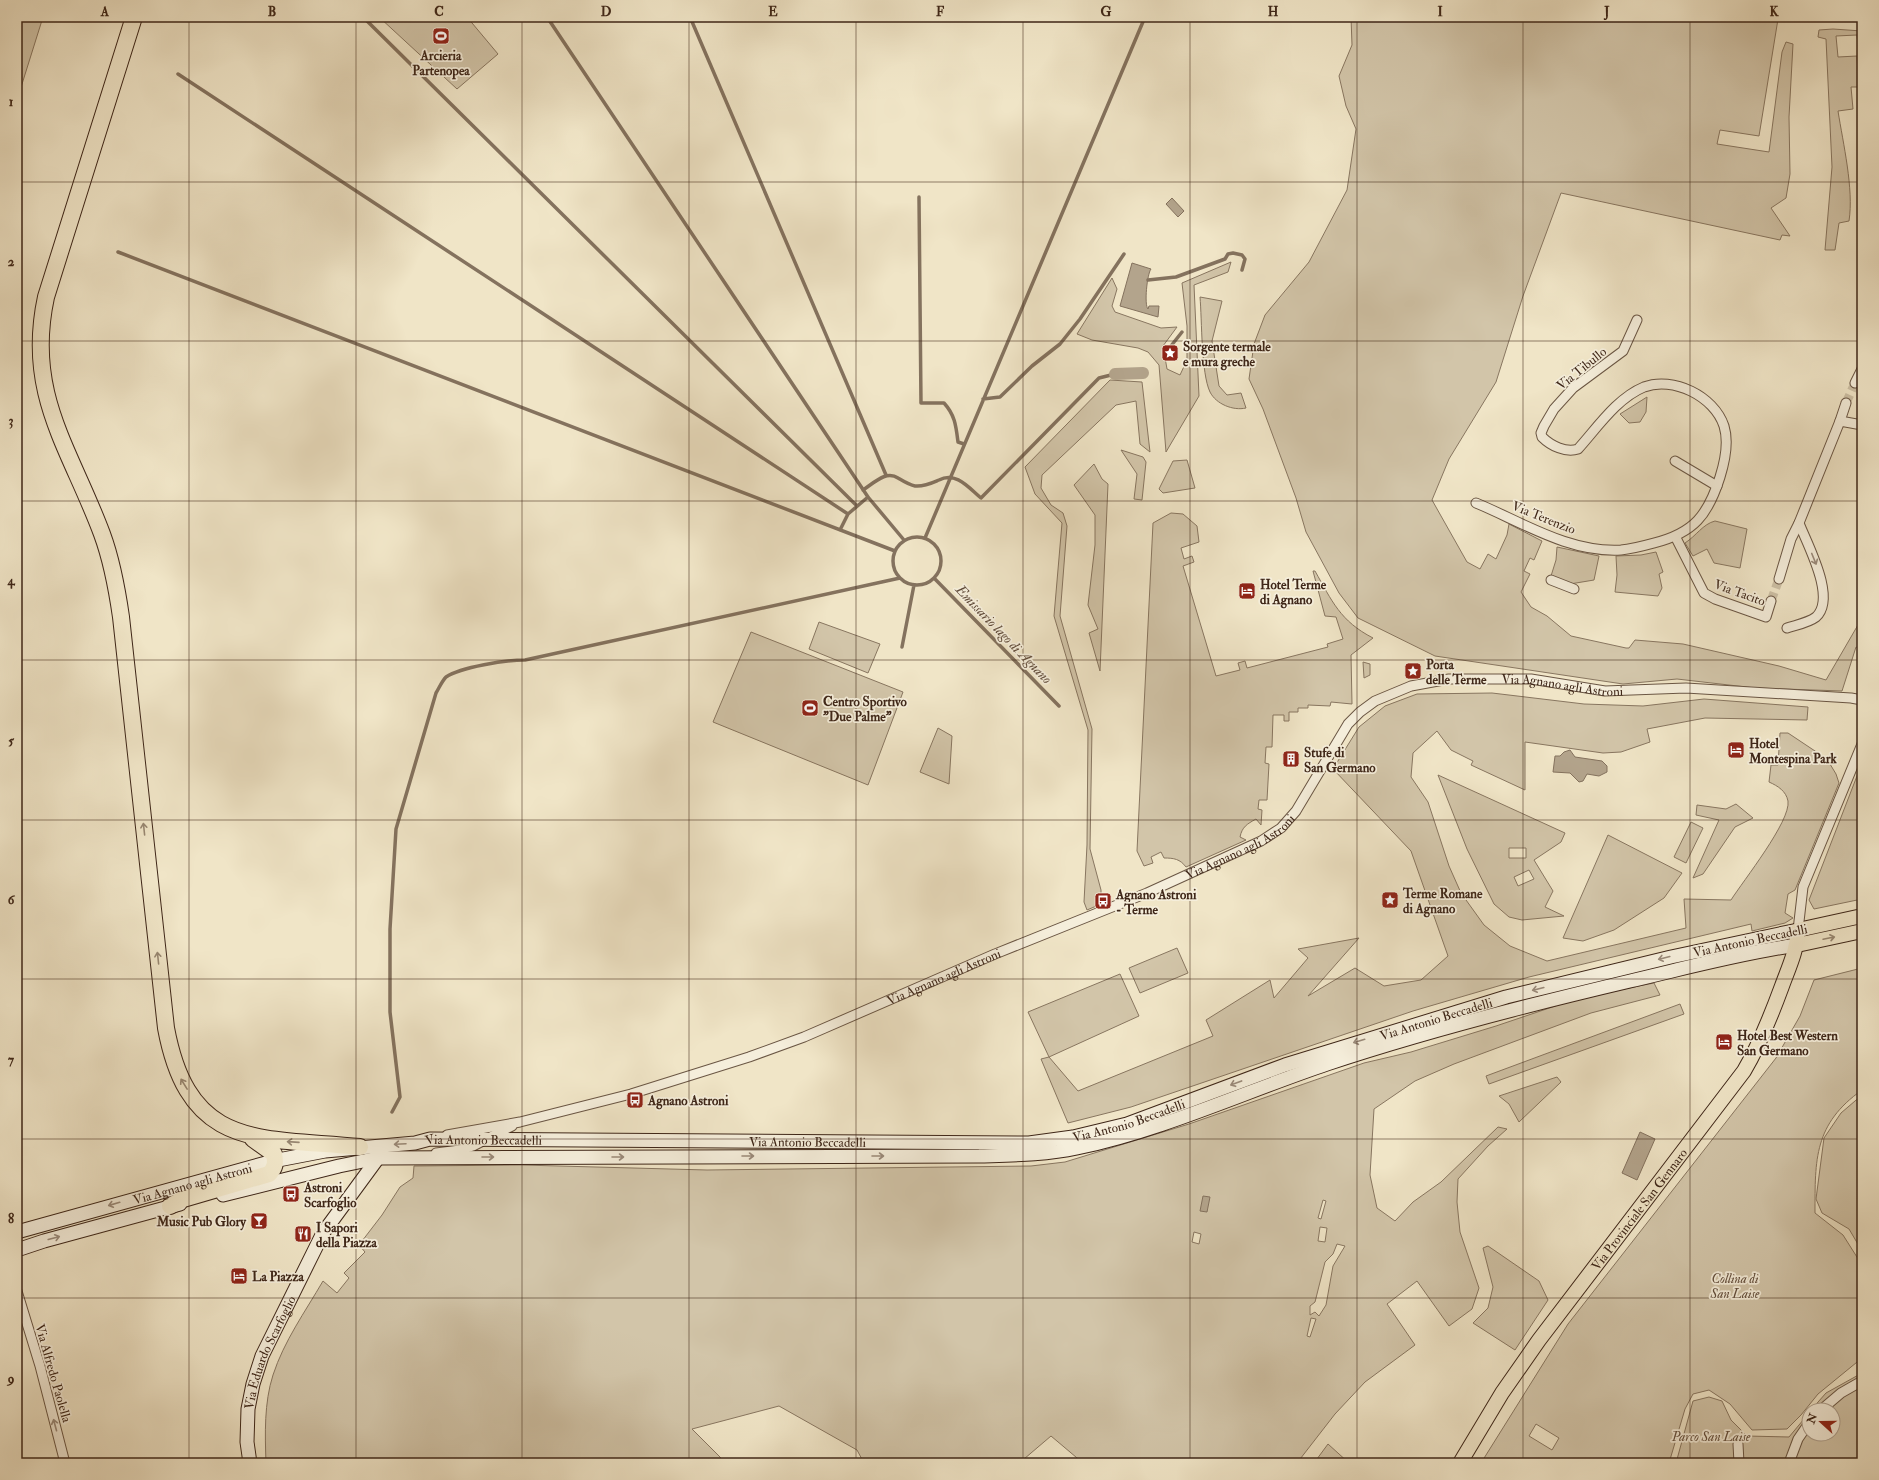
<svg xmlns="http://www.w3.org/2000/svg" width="1879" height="1480" font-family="'IM FELL Double Pica',serif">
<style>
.green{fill:#d2c5a9;stroke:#887660;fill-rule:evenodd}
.water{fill:#b3a48c;stroke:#84725e}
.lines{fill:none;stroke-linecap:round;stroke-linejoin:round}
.stream{stroke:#84725e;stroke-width:3.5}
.canal{stroke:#b3a48c;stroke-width:12}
.street-tunnel{stroke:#ccbfa4;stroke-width:9;stroke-dasharray:9 4.5;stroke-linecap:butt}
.street-casing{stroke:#6a5644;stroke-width:11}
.secondary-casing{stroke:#3e2618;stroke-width:15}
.primary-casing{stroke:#3e2618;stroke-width:16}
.highway-casing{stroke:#3e2618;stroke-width:18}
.street{stroke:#f5eedb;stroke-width:9}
.secondary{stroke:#f5eedb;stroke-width:13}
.primary{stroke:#f0e5c7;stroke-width:14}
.highway{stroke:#f0e5c7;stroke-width:16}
.oneway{stroke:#9a8a7a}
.oneway2{stroke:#978670}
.grid{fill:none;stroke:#3e2618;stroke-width:1;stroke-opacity:0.55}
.labels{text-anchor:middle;stroke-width:3.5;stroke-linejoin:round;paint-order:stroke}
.poi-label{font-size:13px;font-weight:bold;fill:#3e2618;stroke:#f5eedb;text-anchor:start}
.street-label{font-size:13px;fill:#3e2618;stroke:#f5eedb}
.park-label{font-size:13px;font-style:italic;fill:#634e3c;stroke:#f5eedb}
.water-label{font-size:14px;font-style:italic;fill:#614c3b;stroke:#f5eedb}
.neatline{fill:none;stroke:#3e2618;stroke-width:1.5}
.grid-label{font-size:13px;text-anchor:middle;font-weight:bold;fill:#3e2618}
</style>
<rect width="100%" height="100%" fill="#f0e5c7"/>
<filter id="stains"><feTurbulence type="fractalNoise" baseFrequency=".005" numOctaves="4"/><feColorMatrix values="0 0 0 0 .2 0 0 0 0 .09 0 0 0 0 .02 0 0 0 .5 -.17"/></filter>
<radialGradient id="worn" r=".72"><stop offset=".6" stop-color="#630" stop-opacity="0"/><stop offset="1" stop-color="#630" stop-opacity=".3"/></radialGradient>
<path class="green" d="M17,17H43L17,100Z
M379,17H467L498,54L457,89Z
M1351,17H1806L1778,19L1759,136L1720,130L1717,144L1769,152L1782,52L1786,42L1793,44L1789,117L1790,174L1786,198L1771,208L1790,236L1782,235L1780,240L1561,193L1523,296L1496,382L1449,459L1432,500L1467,562L1480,569L1488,554L1496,559L1507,535L1509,524L1542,541L1534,560L1530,558L1524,571L1530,574L1521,592L1531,607L1547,616L1571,636L1626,648H1629L1635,640L1683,644L1779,666L1826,680L1862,618V649L1856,647L1842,691L1755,688L1677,679L1623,684L1435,656L1358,618L1339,593L1306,532L1296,498L1263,409L1249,379L1254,344L1265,315L1309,262L1347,190L1356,129L1346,106L1339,76L1352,45Z
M1833,29L1862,31V44H1858L1857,35L1836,36L1838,57L1857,56L1858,71L1862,72V93L1861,87H1851L1853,109L1838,111C1843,143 1854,189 1849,221L1839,223L1835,250H1825L1832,167L1826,39L1818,37L1819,30Z
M1231,262L1228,272L1194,285L1199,396L1166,452L1159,365L1148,352L1138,348L1092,340L1077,334L1112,278L1117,289L1112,306L1115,312L1161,328L1177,327L1163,346L1167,369L1180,375L1187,360V326L1182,283Z
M1200,297L1222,301L1212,341L1219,386L1227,395L1241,393L1246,408C1233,411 1216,404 1210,392C1201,373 1202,320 1200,297Z
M1110,380L1142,382L1150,452L1140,444L1136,401L1116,405L1042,475L1041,488L1051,505L1063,513L1067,526L1060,616L1092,729L1090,849L1101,890V904L1087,910L1084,902L1087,845L1088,730L1054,616L1062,523L1035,494L1025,467Z
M1647,397L1646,412L1640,422L1629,423L1620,414Z
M1121,450L1143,457L1146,462L1142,500L1134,499L1137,474Z
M1187,460L1195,488L1163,493L1159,489L1173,461Z
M1094,464L1102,479L1108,484L1100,671L1089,633L1098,629L1088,605L1095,545V515L1074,485Z
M1171,513L1183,514L1197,526L1199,542L1181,548L1184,559L1192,556L1194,562L1183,566L1216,676L1240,670L1238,663L1245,661L1247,668L1328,647L1327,644L1343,639L1336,617L1325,616L1313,571H1315C1332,601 1340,621 1373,638L1351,655L1352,704L1331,702L1330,706L1308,705V708H1298V712H1289V721H1284V715H1273L1272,747H1266L1265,763L1269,764L1267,800H1259L1258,809L1262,810L1261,825L1256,819C1247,824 1242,827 1240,837L1246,840L1186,867C1180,859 1174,858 1164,858L1161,852L1151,857L1153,863L1144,866L1137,851L1153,523Z
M1715,521L1747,529L1740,568L1714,563L1707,549L1693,556L1685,543C1696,536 1703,524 1715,521Z
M1557,547L1599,556L1594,580L1570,584L1551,576L1556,560Z
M1656,552L1663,572L1659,574L1662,588L1658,596L1615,592L1617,575L1616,556L1641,555Z
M819,622L880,644L868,673L809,649Z
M751,632L903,692L868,785L713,722Z
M1363,662L1370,664V675L1364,678Z
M1492,693L1584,704L1643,706L1704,699L1808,707L1807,720L1705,718L1647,729L1650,742L1621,752L1603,753L1525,742V790L1471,765L1473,761L1451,750L1437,731L1413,753L1411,777L1428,802L1449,866L1461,893L1484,925L1510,946L1547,961L1686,928L1684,899L1731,900C1743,881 1791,821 1788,801C1786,791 1778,786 1769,782L1771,765H1778L1780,733H1788L1827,759L1836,774L1839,783L1795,890L1788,894L1785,913L1793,918L1785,923L1752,931L1751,924L1529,977L1413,1011L1131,1107L1068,1123L1041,1059L1049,1057L1028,1012L1120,974L1139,1016L1049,1057L1078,1091L1213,1036L1206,1020L1270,980L1274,998L1308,958L1298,949L1359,938L1308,996L1355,968L1384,986L1421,980L1448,956L1411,851L1333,769L1359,727L1385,706L1417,694Z
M938,728L952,736L949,784L920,772Z
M1862,763V899L1814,909L1809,900Z
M1438,775L1565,833L1561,842L1534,860L1553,891L1545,907L1564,916L1522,920L1509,917L1494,904L1467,849ZM1509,848H1526V858H1509ZM1529,870L1534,879L1518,886L1514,877Z
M1736,804L1753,818L1735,827L1703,874L1693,878L1719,820L1696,815L1697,805L1726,809Z
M1691,822L1703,828L1686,863L1674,857Z
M1608,835L1682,873L1664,898L1614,930L1583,941L1563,938Z
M1177,948L1188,973L1140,993L1129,968Z
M1862,968V1090C1814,1124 1815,1159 1815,1213L1843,1235L1862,1265V1358L1818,1394L1801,1415L1787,1429L1752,1430L1730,1404L1709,1390L1693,1394L1685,1409L1669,1463H1481L1568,1324L1776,1058L1800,1016L1814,980ZM1536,1424L1559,1438L1552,1450L1529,1436Z
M1654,983L1660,995L1591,1013L1454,1064L1415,1081L1374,1109L1370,1175L1377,1208L1395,1221L1413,1202L1441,1182L1498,1127L1507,1129L1488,1146L1458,1179L1457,1202L1460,1232L1479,1288L1472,1309L1449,1326L1417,1281L1387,1304L1415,1345L1365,1382L1335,1414L1297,1463H1083L1051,1436L1024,1459L1025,1463H864L857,1450L779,1406L692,1429L721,1458L722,1463H266C265,1434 264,1403 273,1375C284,1341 305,1312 323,1281L337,1293L349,1278L344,1273L365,1252L359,1245L382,1215L400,1187L413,1178L414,1166L522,1165L707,1170L1031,1166L1065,1162L1189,1124L1364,1063L1411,1052L1496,1026L1579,998ZM1323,1200L1326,1201L1321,1219L1318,1218ZM1320,1227L1327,1228L1325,1242L1318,1241ZM1194,1232L1201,1234L1199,1244L1192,1242ZM1337,1244L1345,1246L1333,1266L1326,1305L1319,1316L1315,1312L1310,1315V1306L1315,1302L1325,1262L1333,1254ZM1311,1318L1316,1319L1310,1337L1307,1336Z
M1680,1004L1684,1014L1489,1084L1486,1076Z
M1557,1077L1561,1082L1519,1122L1509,1104L1499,1096Z
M1862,1095V1251L1849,1229L1822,1213L1816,1199L1824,1138L1841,1113Z
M1488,1246L1539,1281L1548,1300L1515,1350L1473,1323L1488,1308L1493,1287L1483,1248Z
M1862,1373V1463H1676L1693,1401L1709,1397L1722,1401L1731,1420L1747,1436L1789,1437L1809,1413V1434H1833V1410H1811L1826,1393Z
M1328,1444L1349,1463H1314Z"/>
<path class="water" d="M1172,198L1184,211L1178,217L1166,204Z
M1132,263L1151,269C1147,274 1144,305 1148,309L1149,306H1159L1158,317L1120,306Z
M1570,750L1575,757L1602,761L1607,766V772L1599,776L1587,774L1583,781L1579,782L1570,773L1553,772L1555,756H1560L1564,752Z
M1640,1132L1655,1139L1637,1180L1622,1173Z
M1203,1196L1210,1197L1207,1212L1200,1211Z"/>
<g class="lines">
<path class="stream" d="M363,17L856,505
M547,17L868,497L904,540
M690,17L886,475
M178,74L848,514
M919,197L921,403H944C955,415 956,426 958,442L964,444
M118,252L895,551
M1148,280L1176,277L1225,259L1228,254L1233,253L1242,255L1245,259L1242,270
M1167,351L1182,332
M983,399L1000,397L1032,366L1060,344L1080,319L1124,254
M863,490C874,483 886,470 898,478C903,481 909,485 915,486C924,487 932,483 939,480C956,471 969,488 981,498L1099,378L1115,374
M840,530L848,514L868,497
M893 561a24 24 0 1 1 48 0a24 24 0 1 1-48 0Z
M925,538L1145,17
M934,578L1059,706
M902,647L914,585
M392,1112L400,1097L390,1012V929L396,829L436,693C439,688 442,681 446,677C461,667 506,660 525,660L900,578"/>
<path class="canal" d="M1115,374L1143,373"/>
<path class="street-tunnel" d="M1846,403L1855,383
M1771,601L1779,579"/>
<g class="street-casing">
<g id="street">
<path d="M1855,383L1862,369"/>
<path d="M1840,421L1846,403"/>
<path d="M1675,461L1717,486"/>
<path d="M1476,503C1522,522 1569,553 1621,550C1632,549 1643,546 1654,543C1694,533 1708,515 1720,477C1725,461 1729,442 1724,426C1714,396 1673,376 1644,387C1617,398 1597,428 1578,449C1566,453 1551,446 1542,437L1541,433L1544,426L1554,409L1573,388L1623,351L1637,320"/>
<path d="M1676,538L1704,593L1715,599L1766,617L1771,601"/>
<path d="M1779,579L1791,539L1799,523L1840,421L1862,425"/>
<path d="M1551,580L1574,589"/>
<path d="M1787,628C1796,625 1808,623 1816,617C1837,598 1807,544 1799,523"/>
<path d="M1798,930L1803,887L1862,744"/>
<path id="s1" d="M447,1135L520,1122L631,1094L749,1057L804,1037L995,954L1147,893L1261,841L1281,828L1296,811L1348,724L1360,712L1375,701L1411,686L1449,679H1531L1605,691L1686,688L1851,698L1862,700"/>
<path d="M436,1153L460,1150L473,1146L512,1126"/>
<path d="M17,1291L40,1366L65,1463"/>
<path d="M1821,1410L1841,1393L1862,1381"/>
<path d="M1738,1444L1739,1463"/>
<path d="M1789,1463L1798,1439L1809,1423"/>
</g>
</g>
<g class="secondary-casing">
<g id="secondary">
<path d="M223,1195L339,1166L378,1158L979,1156C1012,1155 1045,1155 1077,1148C1163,1130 1244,1092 1327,1064C1426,1031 1528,1005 1630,981C1686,968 1741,953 1797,945"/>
<path id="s2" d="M17,1232L273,1161L325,1151L415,1143L430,1139L1029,1143L1073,1137L1127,1124L1285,1065L1506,997L1671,957L1798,930"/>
<path d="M17,1250L44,1241L180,1204"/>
<path id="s3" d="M250,1463L247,1442L248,1409L253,1384L262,1356L323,1233L378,1158V1153"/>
</g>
</g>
<g class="primary-casing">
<g id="primary">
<path d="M1797,945L1862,931"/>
<path id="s4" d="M1460,1463L1502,1393L1539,1340L1744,1071C1760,1044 1771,1016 1782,986C1789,967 1797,950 1798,930L1862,916"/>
</g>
</g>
<g class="highway-casing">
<path id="highway" d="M134,17L46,297C25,394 70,448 102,534C112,561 117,589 121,617L166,1028C189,1151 259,1137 360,1147
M170,1206L183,1199L269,1174C275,1168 276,1163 274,1154L253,1139"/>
</g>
<use href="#street" class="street"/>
<use href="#secondary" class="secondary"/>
<use href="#primary" class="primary"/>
<use href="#highway" class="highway"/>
</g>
<defs><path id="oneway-shaft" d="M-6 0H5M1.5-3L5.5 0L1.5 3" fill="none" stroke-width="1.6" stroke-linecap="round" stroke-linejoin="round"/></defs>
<g class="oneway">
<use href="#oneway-shaft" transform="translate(1814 559) rotate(68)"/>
<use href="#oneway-shaft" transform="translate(1664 958) rotate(166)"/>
<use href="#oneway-shaft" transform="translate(1538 989) rotate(166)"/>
<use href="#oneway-shaft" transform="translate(1359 1041) rotate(163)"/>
<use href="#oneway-shaft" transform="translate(1236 1083) rotate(160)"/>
<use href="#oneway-shaft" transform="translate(400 1144) rotate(177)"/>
<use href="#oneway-shaft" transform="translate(748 1156)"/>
<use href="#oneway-shaft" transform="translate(878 1156)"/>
<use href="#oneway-shaft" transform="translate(488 1157)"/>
<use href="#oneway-shaft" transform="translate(618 1157)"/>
<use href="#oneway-shaft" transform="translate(114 1204) rotate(164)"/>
<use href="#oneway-shaft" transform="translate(54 1238) rotate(-15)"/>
<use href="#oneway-shaft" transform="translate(55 1425) rotate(-105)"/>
</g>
<g class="oneway2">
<use href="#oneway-shaft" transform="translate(144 829) rotate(-96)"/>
<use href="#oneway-shaft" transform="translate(1829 938) rotate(-12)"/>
<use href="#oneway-shaft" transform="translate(158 958) rotate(-96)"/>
<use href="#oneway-shaft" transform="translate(184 1084) rotate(-122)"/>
<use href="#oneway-shaft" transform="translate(293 1142) rotate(-176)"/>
</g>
<path class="grid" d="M189,17V1463M356,17V1463M522,17V1463M689,17V1463M856,17V1463M1023,17V1463M1190,17V1463M1357,17V1463M1523,17V1463M1690,17V1463M17,182H1862M17,341H1862M17,501H1862M17,660H1862M17,820H1862M17,979H1862M17,1139H1862M17,1298H1862"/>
<defs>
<g id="stadium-square" transform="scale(0.9)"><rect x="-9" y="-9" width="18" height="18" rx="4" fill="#8f2418" stroke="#f5eedb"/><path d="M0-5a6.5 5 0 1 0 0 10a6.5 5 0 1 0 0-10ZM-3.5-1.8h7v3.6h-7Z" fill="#fff"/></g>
<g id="sight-square" transform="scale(0.9)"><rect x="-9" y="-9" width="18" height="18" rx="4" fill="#8f2418" stroke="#f5eedb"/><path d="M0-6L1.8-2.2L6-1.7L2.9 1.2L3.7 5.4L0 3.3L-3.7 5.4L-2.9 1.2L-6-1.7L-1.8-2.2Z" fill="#fff"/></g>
<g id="hotel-square" transform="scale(0.9)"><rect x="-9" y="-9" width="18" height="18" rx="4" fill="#8f2418" stroke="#f5eedb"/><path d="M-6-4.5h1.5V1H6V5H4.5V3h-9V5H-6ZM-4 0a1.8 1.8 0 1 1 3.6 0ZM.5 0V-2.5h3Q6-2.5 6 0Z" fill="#fff"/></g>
<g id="building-square" transform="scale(0.9)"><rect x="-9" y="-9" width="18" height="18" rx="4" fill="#8f2418" stroke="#f5eedb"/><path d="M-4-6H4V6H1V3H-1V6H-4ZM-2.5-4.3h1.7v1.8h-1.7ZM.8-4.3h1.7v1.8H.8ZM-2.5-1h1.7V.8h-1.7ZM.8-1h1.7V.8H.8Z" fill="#fff"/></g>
<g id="bus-square" transform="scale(0.9)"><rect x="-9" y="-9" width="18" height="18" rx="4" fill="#8f2418" stroke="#f5eedb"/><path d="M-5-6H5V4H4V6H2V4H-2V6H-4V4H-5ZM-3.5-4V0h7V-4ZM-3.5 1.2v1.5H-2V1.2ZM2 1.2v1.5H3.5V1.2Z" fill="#fff"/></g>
<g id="bar-square" transform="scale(0.9)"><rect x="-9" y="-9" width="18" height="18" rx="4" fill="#8f2418" stroke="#f5eedb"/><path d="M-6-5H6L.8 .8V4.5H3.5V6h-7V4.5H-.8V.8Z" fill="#fff"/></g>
<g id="restaurant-square" transform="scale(0.9)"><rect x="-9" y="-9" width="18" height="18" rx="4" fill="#8f2418" stroke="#f5eedb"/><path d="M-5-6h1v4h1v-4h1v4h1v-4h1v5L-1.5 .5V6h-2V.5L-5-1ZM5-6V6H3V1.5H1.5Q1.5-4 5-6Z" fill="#fff"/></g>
</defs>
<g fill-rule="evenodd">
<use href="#stadium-square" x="441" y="36"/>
<use href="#sight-square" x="1170" y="353"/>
<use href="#hotel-square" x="1247" y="591"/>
<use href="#sight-square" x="1413" y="671"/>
<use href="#stadium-square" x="810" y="708"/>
<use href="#hotel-square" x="1736" y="750"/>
<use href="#building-square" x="1291" y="759"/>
<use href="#sight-square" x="1390" y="900"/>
<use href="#bus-square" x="1103" y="901"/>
<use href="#hotel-square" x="1724" y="1042"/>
<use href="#bus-square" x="635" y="1100"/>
<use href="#bus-square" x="291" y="1194"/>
<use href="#bar-square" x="259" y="1221"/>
<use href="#restaurant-square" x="303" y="1234"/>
<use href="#hotel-square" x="239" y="1276"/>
</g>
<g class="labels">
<g class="poi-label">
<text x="441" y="60" text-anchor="middle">Arcieria<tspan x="441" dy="15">Partenopea</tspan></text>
<text x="1183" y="351">Sorgente termale<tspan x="1183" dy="15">e mura greche</tspan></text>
<text x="1260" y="589">Hotel Terme<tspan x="1260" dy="15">di Agnano</tspan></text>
<text x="1426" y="669">Porta<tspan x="1426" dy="15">delle Terme</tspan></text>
<text x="823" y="706">Centro Sportivo<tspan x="823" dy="15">"Due Palme"</tspan></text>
<text x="1749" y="748">Hotel<tspan x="1749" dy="15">Montespina Park</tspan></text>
<text x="1304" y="757">Stufe di<tspan x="1304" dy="15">San Germano</tspan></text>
<text x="1403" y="898">Terme Romane<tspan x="1403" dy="15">di Agnano</tspan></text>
<text x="1116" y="899">Agnano Astroni<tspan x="1116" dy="15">- Terme</tspan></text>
<text x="1737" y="1040">Hotel Best Western<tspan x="1737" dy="15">San Germano</tspan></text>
<text x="648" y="1105">Agnano Astroni</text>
<text x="304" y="1192">Astroni<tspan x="304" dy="15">Scarfoglio</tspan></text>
<text x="246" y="1226" text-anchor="end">Music Pub Glory</text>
<text x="316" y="1232">I Sapori<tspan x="316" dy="15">della Piazza</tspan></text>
<text x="252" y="1281">La Piazza</text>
</g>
<g class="street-label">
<text transform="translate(1581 368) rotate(-39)" y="5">Via Tibullo</text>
<text transform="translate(1544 517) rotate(22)" y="5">Via Terenzio</text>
<text transform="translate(1740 592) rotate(20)" y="5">Via Tacito</text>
<text dy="5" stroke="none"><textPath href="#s1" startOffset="1243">Via Agnano agli Astroni</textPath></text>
<text dy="5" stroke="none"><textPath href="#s1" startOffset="847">Via Agnano agli Astroni</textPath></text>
<text transform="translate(1750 940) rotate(-12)" y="5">Via Antonio Beccadelli</text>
<text dy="5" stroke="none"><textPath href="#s1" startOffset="523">Via Agnano agli Astroni</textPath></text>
<text dy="5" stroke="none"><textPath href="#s2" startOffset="1450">Via Antonio Beccadelli</textPath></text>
<text dy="5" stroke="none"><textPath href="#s2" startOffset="1126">Via Antonio Beccadelli</textPath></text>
<text dy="5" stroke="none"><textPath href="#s2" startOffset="478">Via Antonio Beccadelli</textPath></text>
<text dy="5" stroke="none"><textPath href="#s2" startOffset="802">Via Antonio Beccadelli</textPath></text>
<text dy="5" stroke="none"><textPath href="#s2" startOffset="182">Via Agnano agli Astroni</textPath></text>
<text dy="5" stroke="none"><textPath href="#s4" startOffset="311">Via Provinciale San Gennaro</textPath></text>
<text dy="5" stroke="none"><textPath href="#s3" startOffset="115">Via Eduardo Scarfoglio</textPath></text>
<text transform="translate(54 1373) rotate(74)" y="5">Via Alfredo Paolella</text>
</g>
<g class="park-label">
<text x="1735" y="1283">Collina di<tspan x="1735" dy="15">San Laise</tspan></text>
<text x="1711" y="1441">Parco San Laise</text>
</g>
<g class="water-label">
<text transform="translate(1004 634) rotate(46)" y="5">Emissario lago di Agnano</text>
</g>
</g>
<rect width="1879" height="1480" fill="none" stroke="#f0e5c7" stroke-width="44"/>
<g transform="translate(1821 1422) rotate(291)"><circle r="19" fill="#f5eedb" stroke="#ac9e8d"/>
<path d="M0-3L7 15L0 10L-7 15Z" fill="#8f2418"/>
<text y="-6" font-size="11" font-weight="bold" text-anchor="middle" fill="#3e2618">N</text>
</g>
<rect x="22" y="22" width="1835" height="1436" class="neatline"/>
<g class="grid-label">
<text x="105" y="16">A</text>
<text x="272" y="16">B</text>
<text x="439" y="16">C</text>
<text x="606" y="16">D</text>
<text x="773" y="16">E</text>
<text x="940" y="16">F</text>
<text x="1106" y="16">G</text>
<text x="1273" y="16">H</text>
<text x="1440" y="16">I</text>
<text x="1607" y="16">J</text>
<text x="1774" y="16">K</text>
<text x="11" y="106">1</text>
<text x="11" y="266">2</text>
<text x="11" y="425">3</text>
<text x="11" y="585">4</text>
<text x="11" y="745">5</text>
<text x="11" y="904">6</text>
<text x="11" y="1064">7</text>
<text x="11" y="1223">8</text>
<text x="11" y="1383">9</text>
</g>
<rect width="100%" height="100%" filter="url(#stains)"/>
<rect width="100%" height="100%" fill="url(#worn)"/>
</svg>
